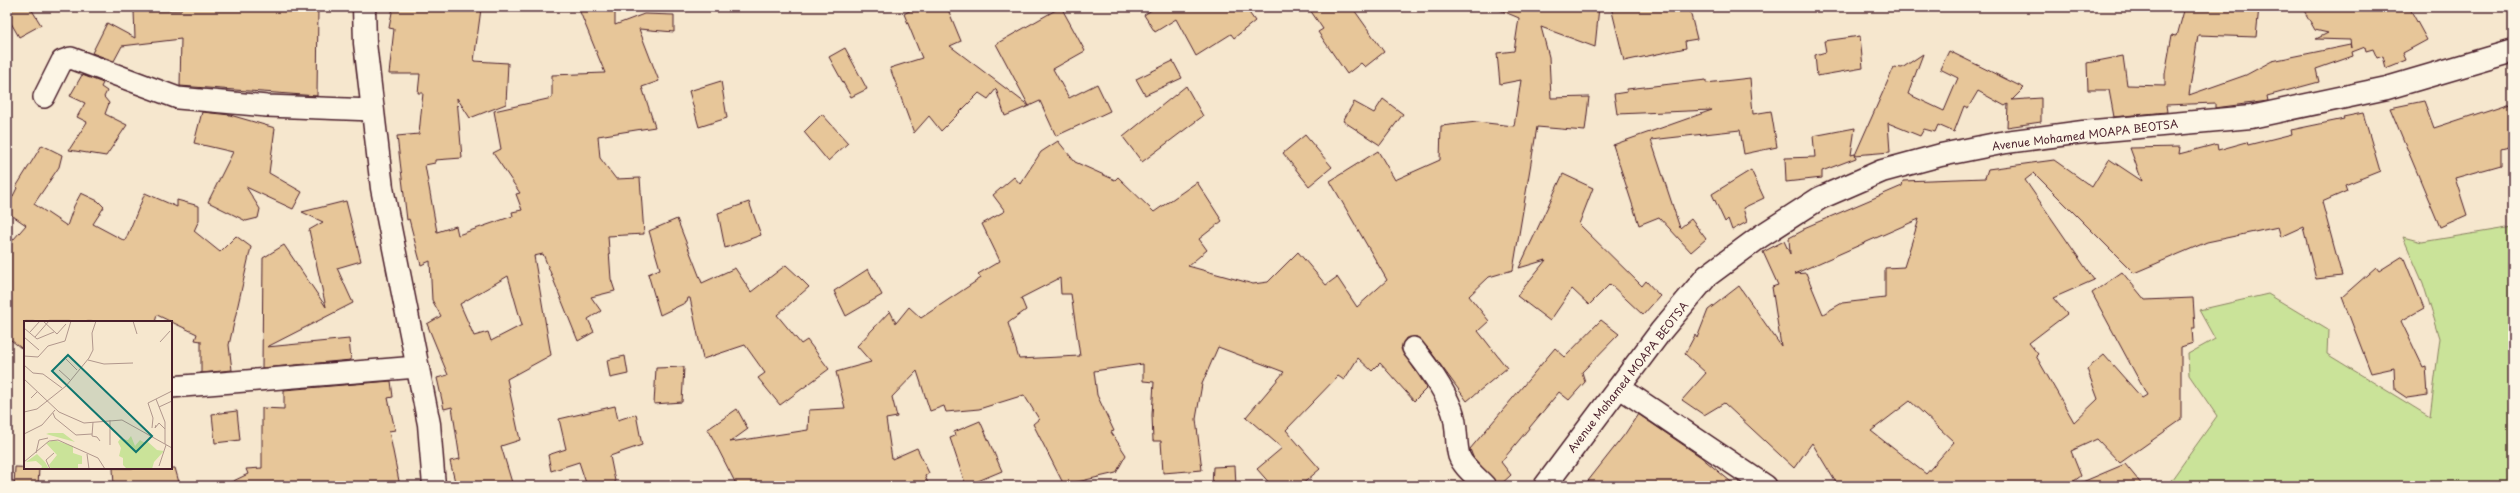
<svg xmlns="http://www.w3.org/2000/svg" width="2520" height="493" font-family="'Playpen Sans',sans-serif">
<style>
.green{fill:#cae399;stroke:#8a8162}
.building{fill:#e7c699;stroke:#4a1f2b;fill-rule:evenodd}
.lines{fill:none;stroke-linecap:round;stroke-linejoin:round}
.minor-casing{stroke:#4a1f2b;stroke-width:24}
.tertiary-casing{stroke:#4a1f2b;stroke-width:25}
.secondary-casing{stroke:#4a1f2b;stroke-width:25}
.minor{stroke:#fcf5e5;stroke-width:21}
.tertiary{stroke:#fcf5e5;stroke-width:22}
.secondary{stroke:#fcf5e5;stroke-width:22}
.labels{text-anchor:middle;stroke-width:3.5;stroke-linejoin:round;paint-order:stroke}
.street-label{font-size:11px;fill:#4a1f2b;stroke:#fcf5e5}
.inset-road{fill:none;stroke:#b1978d;stroke-width:1}
.view{fill:#0f766e;fill-opacity:0.15;stroke:#0f766e;stroke-width:2}
.inset-edge{fill:none;stroke:#4a1f2b;stroke-width:2}
</style>
<rect width="100%" height="100%" fill="#f6e7ce"/>
<filter id="ink" filterUnits="userSpaceOnUse"><feTurbulence type="fractalNoise" baseFrequency=".025" numOctaves="2"/><feDisplacementMap in="SourceGraphic" scale="8" xChannelSelector="R" yChannelSelector="G"/><feConvolveMatrix kernelMatrix="1 2 1 2 8 2 1 2 1" color-interpolation-filters="sRGB"/></filter>
<g filter="url(#ink)">
<path class="green" d="M2513,227V486H2167L2217,416L2189,375L2188,354L2215,339L2199,310L2268,294L2328,330L2327,354L2430,417L2440,338L2423,283L2403,237L2422,242Z"/>
<path class="building" d="M7,7H30L41,25L19,37L7,16Z
M181,7H318L317,96L180,86L181,39L122,46L114,61L92,53L107,23L135,38L134,11L181,10Z
M393,7L481,9L474,61L508,63L506,104L470,118L457,98L462,158L435,160V163L425,165L437,232L456,226L458,235L513,216L512,212L522,210L516,194L520,193L493,153L501,149L494,111L552,98V75L605,73L578,7H615V25L644,14L674,15V32L639,29L659,81L642,87L655,127L598,136L600,158L616,179L640,178L644,234L608,236L611,279L615,291L591,297L601,311L588,319L594,332L578,341L543,254L534,256L551,355L507,379L520,440L501,446L513,486H456L450,461L460,459L452,407L444,409L437,378L448,375L427,324L441,316L432,300L430,261L421,265L409,219L407,220L397,136L419,134L423,93H418L420,74H389L394,29L389,28ZM508,276L522,325L491,341L488,332L474,336L460,304Z
M916,7H947L961,41L950,46L1029,106L1005,116L996,89L988,99L979,93L941,131L929,116L914,133L890,68L922,58L904,14Z
M1061,7L1085,51L1053,69L1069,98L1097,84L1110,111L1056,136L1040,101L1029,106L996,44Z
M1156,7H1245L1255,21L1234,38L1231,34L1196,56L1176,19L1155,32L1144,15Z
M1308,7H1352L1384,52L1365,67L1361,63L1347,74L1318,32L1323,29Z
M1493,7H1599L1595,47L1541,27L1549,57L1551,98L1589,97L1585,131L1537,127L1513,270L1489,277L1469,296L1489,321L1478,331L1507,368L1467,401L1428,348L1417,337L1406,338L1401,349L1427,388L1414,401L1380,363L1372,371L1358,358L1344,380L1338,376L1286,430L1320,469L1300,486H1272L1257,469L1282,448L1246,417L1284,372L1218,347L1202,384L1196,419L1202,470L1163,473L1161,441H1153L1152,415L1154,382L1143,381V364L1094,371L1097,395L1114,431L1111,432L1126,455L1116,473L1064,485L1033,424L1039,419L1024,395L979,409L946,412L944,406L930,411L917,371L892,397L897,417L886,419L892,459L917,448L929,473L925,476L929,486H737L708,429L737,409L748,429L730,442L808,430L809,410L845,408L836,372L871,362L857,346L890,311L896,323L909,307L921,318L981,278L978,274L1000,261L982,224L1005,211L993,195L1014,177L1020,184L1041,152L1058,141L1075,162L1115,180L1118,177L1154,212L1197,182L1222,221L1199,239L1207,250L1188,266L1253,284L1268,282L1298,252L1326,285L1337,277L1357,307L1387,280L1330,181L1378,151L1395,180L1440,160L1441,126L1477,122L1514,126L1521,80L1500,84L1497,53L1514,51L1519,18ZM1060,278L1061,294H1071L1080,356L1019,359L1008,323L1026,310L1021,298Z
M1611,7H1689L1697,39L1685,41L1686,48L1624,61Z
M2185,7H2259L2256,37L2198,35L2189,95L2246,75L2272,61L2350,45L2351,48L2350,40L2316,39L2328,33L2315,30L2302,7H2409L2427,40L2403,53L2406,60L2386,68L2383,56L2377,58L2373,49L2366,51L2365,47L2352,52L2353,56L2316,69L2319,82L2267,96L2268,101L2215,108V103L2166,105L2167,112L2114,117L2109,90H2088L2087,63L2123,56L2127,85L2165,86V74L2172,35L2177,36Z
M1860,36L1863,68L1817,76L1815,55L1826,52L1824,41Z
M845,48L867,89L851,97L829,57Z
M1949,51L2024,88L2012,100L2041,98V122L2007,127L2008,104L2005,106L1978,91L1968,108L1964,106L1954,132L1938,125L1935,132L1924,129L1920,136L1888,123L1890,152L1855,155L1894,67L1902,68L1923,54L1908,94L1944,111L1958,78L1940,69Z
M1173,61L1182,78L1145,95L1136,79Z
M82,75L103,83L101,87L107,91L104,97L109,103L105,114L127,125L106,156L69,150L87,122L77,117L85,103L70,96Z
M1750,78L1753,114L1771,111L1777,147L1744,154L1740,130L1651,140L1680,228L1691,219L1706,239L1691,252L1659,217L1639,225L1613,145L1712,110L1617,114L1614,94L1627,92V89L1706,80V83Z
M721,81L727,118L699,127L689,91Z
M1186,86L1203,116L1142,162L1123,137Z
M1383,99L1403,114L1380,145L1343,121L1354,102L1374,113Z
M2424,101L2434,128L2513,102V146L2501,149V165L2455,178L2467,215L2440,227L2390,108Z
M202,112L230,115L275,128L269,173L302,192L293,209L246,187L260,209L258,218L246,221L208,202L233,152L194,143Z
M2363,113L2380,171L2345,185L2347,191L2322,202L2342,276L2316,279L2303,227L2281,237L2278,227L2207,242L2134,273L2034,173L2025,180L2094,280L2053,298L2067,314L2029,343L2038,354L2036,356L2074,422L2098,399L2087,369L2104,355L2142,398L2147,395L2092,293L2122,272L2145,300L2193,298L2195,328H2192L2193,343L2181,347V420L2120,463L2097,439L2071,451L2081,476L2067,486H1838L1812,443L1794,468L1724,403L1704,415L1682,400L1706,373L1685,354L1695,335L1697,338L1708,310L1739,286L1781,346L1772,287L1778,285L1763,252L1784,241L1790,254L1789,238L1804,230V228L1902,186L1903,181L1985,178L1988,169L2054,160L2092,187L2109,159L2142,181L2130,148L2180,147L2179,154L2217,144L2218,150L2247,142L2248,145L2292,134L2291,130L2344,119L2343,117ZM1919,219L1904,267L1885,268V298L1842,303L1823,314L1806,273L1794,274ZM1910,401L1954,442L1926,474L1871,431Z
M822,114L848,143L828,161L804,132Z
M1855,128L1851,155L1855,154L1856,158L1822,171V178L1786,182L1785,158L1815,157L1813,136Z
M1305,135L1332,167L1309,186L1283,153Z
M42,145L62,155L59,167L34,204L67,226L74,206L81,193L98,201L104,207L93,224L125,241L145,193L177,207V200L199,206V220L194,231L220,252L236,236L251,247L229,345L232,370L201,373V341L195,340L197,334L157,315L155,322H25V351L7,337V247L26,225L7,212V208L17,188L16,187Z
M1751,170L1764,198L1743,208L1747,222L1732,230L1728,219L1725,222L1712,194Z
M1563,174L1593,188L1579,224L1642,286L1646,281L1660,296L1643,315L1610,284L1589,305L1572,289L1550,321L1517,296L1546,260L1519,268Z
M346,201L361,261L337,268L353,303L267,347L349,339L351,360L262,368L263,258L284,245L326,307L309,230L323,222L302,212Z
M749,202L761,235L725,248L718,213Z
M677,219L702,283L735,268L751,292L786,265L799,277L809,287L777,315L801,344L807,340L829,369L780,405L758,378L765,373L745,345L703,359L690,298H688L687,302L660,315L648,274L660,269L649,231Z
M2403,256L2424,308L2401,321L2423,367L2426,366L2428,395L2407,398L2395,390L2394,368L2371,373L2342,297L2376,267L2379,271Z
M868,269L882,295L846,316L834,291Z
M1601,320L1619,334L1582,372L1585,382L1569,400L1559,392L1501,462L1511,475L1499,486L1473,457L1470,449L1555,348L1565,357Z
M625,356L628,374L610,378L607,360Z
M684,367L682,402L654,404L656,368Z
M391,381L393,397L388,398L395,430L389,431L400,486H223L248,474L246,469L262,468V408L284,409V390Z
M615,406L618,420L636,414L642,445L610,456L616,486H587L579,462L551,471L548,455L566,449L559,419Z
M237,411L240,440L215,443L212,414Z
M1638,414L1701,457L1736,486H1584L1625,434Z
M980,421L1002,471L966,486L950,438L955,436L954,432Z
M2125,464L2143,486H2073Z
M1235,466L1236,486H1212L1213,467Z
M15,467L39,468L38,486H14Z
M113,468H175L180,486H114Z"/>
<g class="lines">
<g class="minor-casing">
<path id="minor" d="M44,97L62,61L71,58L178,98L267,106L373,110
M1413,348C1428,367 1443,387 1452,410C1458,425 1455,442 1459,456C1463,467 1477,477 1485,486
M171,387L417,367
M1619,387L1766,486"/>
</g>
<g class="tertiary-casing">
<path id="tertiary" d="M364,7L365,43L382,188L429,424L434,486"/>
</g>
<g class="secondary-casing">
<path id="secondary" d="M1545,486L1661,331L1707,276L1761,236L1820,198L1882,171L1941,155L2006,142L2083,132L2251,117L2387,88L2513,51"/>
</g>
<use href="#minor" class="minor"/>
<use href="#tertiary" class="tertiary"/>
<use href="#secondary" class="secondary"/>
</g>
</g>
<g class="labels">
<g class="street-label">
<text transform="translate(2085 135) rotate(-7)" y="4">Avenue Mohamed MOAPA BEOTSA</text>
<text transform="translate(1628 377) rotate(-52)" y="4">Avenue Mohamed MOAPA BEOTSA</text>
</g>
</g>
<g transform="translate(24 321)">
<rect width="148" height="148" fill="#f6e7ce"/>
<path d="M39,112L51,121L22,113L25,112ZM107,115L111,125L116,119L121,122L124,121L133,129L140,130L130,141L128,148H103L99,144V137L95,135L97,127L94,121L96,118L104,119ZM30,119L49,125V132L58,135V143H54V148H27L25,144L33,134L22,122ZM13,133L21,141L25,148H17L18,145L12,140L2,141Z" fill="#cae399"/>
<path class="inset-road" d="M19,0L33,13L42,3M109,0L113,13M148,0V38M0,7L13,18L30,11M6,11L16,0M0,16L15,29M11,16L25,0M136,21L146,10M0,35L14,36L24,25L41,20L47,0M42,38L53,49M64,39L80,43L109,42M0,44L9,52L19,53L38,67M35,49L46,59M0,58L35,91L60,102L98,99L148,127M10,74L7,77L13,71M135,86L148,80M0,91L13,88L42,65L65,37L69,29L68,12L72,0M29,92L31,97L52,114L68,113M86,99V124M69,101L68,115L73,116L76,120M132,104L131,107L135,102L141,108M128,107L129,97L124,82L132,78M0,113L18,104L31,89M141,123V101L132,78L148,70M12,132L15,119L24,117M63,133L65,148M0,141L25,120L34,119L74,137L81,148M135,145L142,124M26,148L22,139L30,132"/>
<path class="view" d="M44,34L128,115L112,131L28,50Z"/>
<rect width="148" height="148" class="inset-edge"/>
</g>
<rect width="2520" height="493" fill="none" stroke="#fcf5e5" stroke-width="24"/>
<rect x="12" y="12" width="2496" height="469" fill="none" stroke="#4a1f2b" stroke-width="1.5" filter="url(#ink)"/>
</svg>
